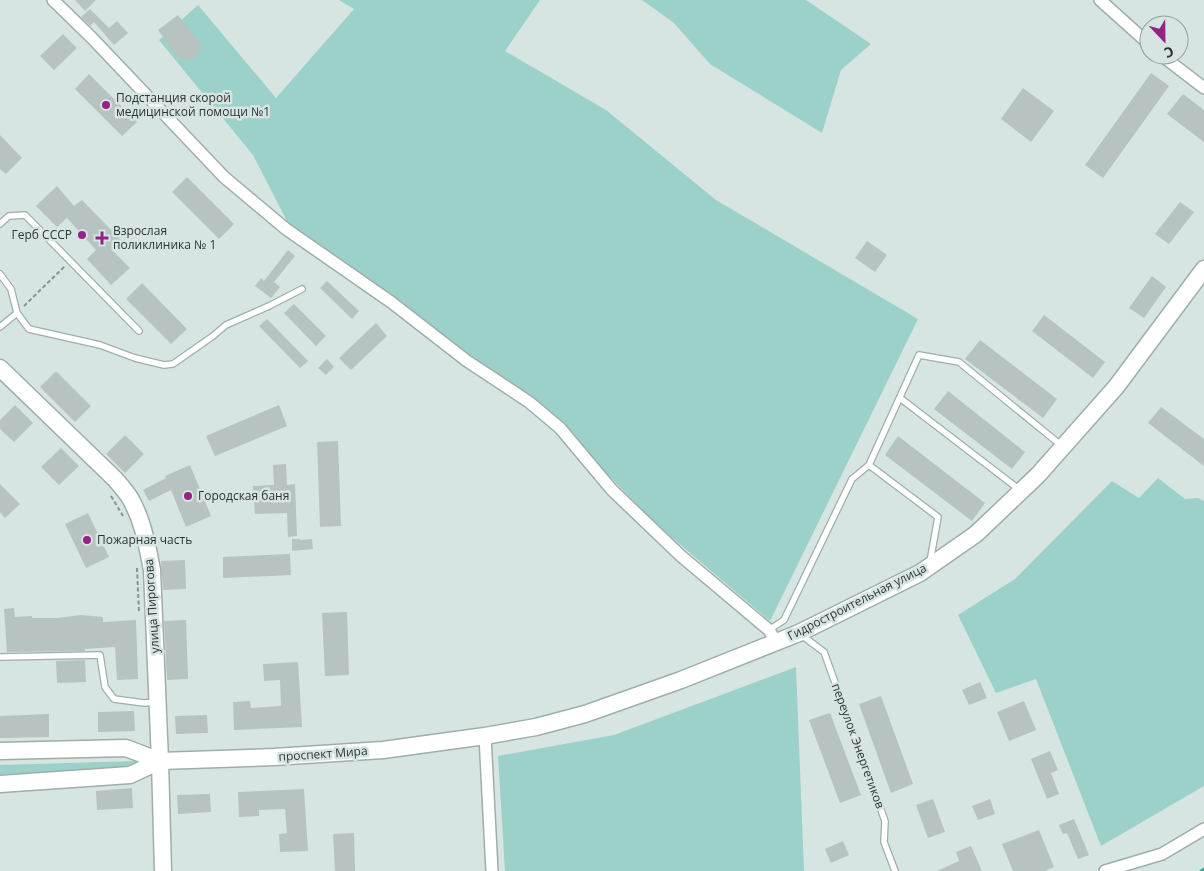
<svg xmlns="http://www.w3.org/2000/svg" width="1204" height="871" font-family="'Open Sans',sans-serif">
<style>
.green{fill:#9bd1c9}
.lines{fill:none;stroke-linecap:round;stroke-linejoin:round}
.stream{stroke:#4aa99d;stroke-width:3}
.building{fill:#b6c3c1}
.lane-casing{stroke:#a0adab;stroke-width:8}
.street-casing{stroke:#a0adab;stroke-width:14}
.secondary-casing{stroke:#a0adab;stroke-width:19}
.path{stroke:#889291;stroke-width:2;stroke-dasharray:4 2.5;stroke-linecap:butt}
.lane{stroke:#fff;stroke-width:5.5}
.street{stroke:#fff;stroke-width:11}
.secondary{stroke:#fff;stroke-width:16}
.poi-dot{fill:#932484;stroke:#d6e5e2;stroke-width:2}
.labels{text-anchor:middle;stroke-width:5;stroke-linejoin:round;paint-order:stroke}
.poi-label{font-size:12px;fill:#2e3333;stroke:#d6e5e2;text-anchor:start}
.street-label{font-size:12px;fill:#2e3333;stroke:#d6e5e2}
</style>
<rect width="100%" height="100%" fill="#d6e5e2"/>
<path class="green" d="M339,0H540L505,51L606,110L716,200L918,319L770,621L656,524L543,408L290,227L253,155L159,40L198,5L276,98L354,9Z
M642,0H806L871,44L841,70L822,133L710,64L674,23Z
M1158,478L1185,499L1198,498L1204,501V786L1101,846L1036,679L996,693L958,615L1015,579L1112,481L1139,498Z
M796,667L804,871H505L498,756L614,735Z
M135,761L131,772L0,779V765Z"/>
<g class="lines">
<path class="stream" d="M1201,871L1204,869"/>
</g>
<path class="building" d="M75,0H96L85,11Z
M90,9L109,28L117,21L128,33L114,45L94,22L90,26L81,17Z
M178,15L202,45L199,47L198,55L192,59L188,60L185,58L181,61L158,30Z
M63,34L77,48L54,70L40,56Z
M1151,73L1169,86L1103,178L1085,165Z
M89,74L137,122L122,136L75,89Z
M1023,88L1054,111L1031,142L1001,119Z
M1183,94L1204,110V142L1167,114Z
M0,135L22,158L6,174L0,169Z
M187,177L234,224L219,239L172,192Z
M57,186L74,206L82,200L122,241L112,250L130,268L111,285L87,259L96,250L67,218L57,227L36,206Z
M1180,202L1194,212L1169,244L1155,234Z
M867,241L887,255L875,272L855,258Z
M288,250L295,256L274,282L280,287L271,298L255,286L261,278L264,281Z
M1152,276L1166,287L1144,318L1129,308Z
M327,281L359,311L352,319L320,288Z
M142,283L187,329L171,344L126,299Z
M294,304L326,336L316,346L284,313Z
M1044,315L1105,362L1093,378L1032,331Z
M267,319L308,361L300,368L259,326Z
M376,323L387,336L351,370L339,358Z
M980,340L1057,399L1043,418L965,359Z
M327,359L334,367L326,375L318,368Z
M56,371L91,406L75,422L40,387Z
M948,391L1025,452L1012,469L934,409Z
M15,405L33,423L14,442L0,429V420Z
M279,405L287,426L215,456L206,436Z
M1161,407L1204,439V466L1148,423Z
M125,435L144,454L125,473L106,454Z
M898,436L985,503L972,521L885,455Z
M338,441L341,526L320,527L317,442Z
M61,448L79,466L59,485L41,467Z
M286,464L287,485L295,484L297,536L288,537L287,513L255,514L253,486L274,485L273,465Z
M190,465L211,516L186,527L171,490L149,501L143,490L166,478L165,476Z
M0,484L20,504L5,518L0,512Z
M88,513L109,557L86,568L65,524Z
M292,539H300V540L312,539L313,549L292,551Z
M290,554L291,575L223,578V557Z
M185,560L186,589L163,590L161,561Z
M14,608L15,617L32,616V618H57L81,615L103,617V622L136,620L138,679L117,680L115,647L85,649V651L7,652L4,609Z
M347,612L349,675L325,676L322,613Z
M186,620L188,679L167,680L164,621Z
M85,660L86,682L57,683L56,661Z
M298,662L302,727L234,730L233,702L250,701L251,708L281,706L280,680L264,681L263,664Z
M980,682L987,698L969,705L962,690Z
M881,696L913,784L891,793L859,704Z
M1024,701L1036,730L1009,741L997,712Z
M134,711L135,731L98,732V712Z
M830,713L861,795L840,803L809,720Z
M49,714V737L0,738V716Z
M207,715L208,733L176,734L175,716Z
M1050,751L1058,770L1051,773L1059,794L1047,799L1031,759Z
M132,788L133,808L97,810L96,791Z
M304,789L308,851L280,852L279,834L287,833L285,809L259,810V816L239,817L238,792Z
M210,794L211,812L178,814L177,795Z
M933,799L945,832L928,838L916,805Z
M990,799L995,814L978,820L972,806Z
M1074,819L1089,855L1078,859L1067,833L1063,834L1059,825Z
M1039,830L1054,867L1045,871H1013L1002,844Z
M354,833L355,871H335L333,834Z
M843,841L849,855L831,863L825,849Z
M971,846L982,871H937L959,861L956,852Z"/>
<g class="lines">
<g class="lane-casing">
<path id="lane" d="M0,224L9,216L25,215L139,331
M0,274L11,289L17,313
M0,327L17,313L29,329L100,345L135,358L164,365L173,364L213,336L226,325L269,306L302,289
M900,398L1020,490
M869,465L938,517L930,562
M769,630L784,620L852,479L869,465L919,355L959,362L1062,446
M800,634L824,652L885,821L884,842L895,871
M0,657L100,655L105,687L114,699L144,703L155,702"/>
</g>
<g class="street-casing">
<path id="street" d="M53,0L92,38L224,177L286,229L391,302L467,361L529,402L560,428L612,490L681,556L769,630L776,642
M1100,0L1149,44
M1161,55L1204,88
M485,736L492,871
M1105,871L1162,854L1204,829"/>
</g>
<g class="secondary-casing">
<path id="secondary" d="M0,368L115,479C120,485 126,491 130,498C143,520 147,545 152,570L160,761L163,871
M0,751L126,748L160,761L274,757L383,750L485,736L536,727L585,714L681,680L799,633L920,573L976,534L1038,475L1116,387L1204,269
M0,784L130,775L160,761"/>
</g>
<path class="path" d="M24,306L65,266
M111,496L123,516
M137,568L139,613"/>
<use href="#lane" class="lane"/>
<use href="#street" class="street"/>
<use href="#secondary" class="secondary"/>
</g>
<g class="poi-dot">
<circle cx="106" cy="105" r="5"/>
<circle cx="82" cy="235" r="5"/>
<path d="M99.5 230.5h5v5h5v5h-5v5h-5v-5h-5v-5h5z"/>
<circle cx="188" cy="496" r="5"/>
<circle cx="87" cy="540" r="5"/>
</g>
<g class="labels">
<g class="poi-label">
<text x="116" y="102">Подстанция скорой<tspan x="116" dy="14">медицинской помощи №1</tspan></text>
<text x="113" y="235">Взрослая<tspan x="113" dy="14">поликлиника № 1</tspan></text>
<text x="72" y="239" text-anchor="end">Герб СССР</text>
<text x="198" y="500">Городская баня</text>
<text x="97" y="544">Пожарная часть</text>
</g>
<g class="street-label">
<text transform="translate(857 602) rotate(-27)" y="4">Гидростроительная улица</text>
<text transform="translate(152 606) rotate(-94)" y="4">улица Пирогова</text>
<text transform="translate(858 746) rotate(70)" y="4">переулок Энергетиков</text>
<text transform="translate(323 754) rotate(-4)" y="4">проспект Мира</text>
</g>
</g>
<g transform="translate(1164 40) rotate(158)"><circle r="24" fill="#d6e5e2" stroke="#939e9c"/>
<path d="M0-4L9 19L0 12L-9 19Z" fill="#932484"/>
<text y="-8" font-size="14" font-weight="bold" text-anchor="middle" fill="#2e3333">С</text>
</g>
</svg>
